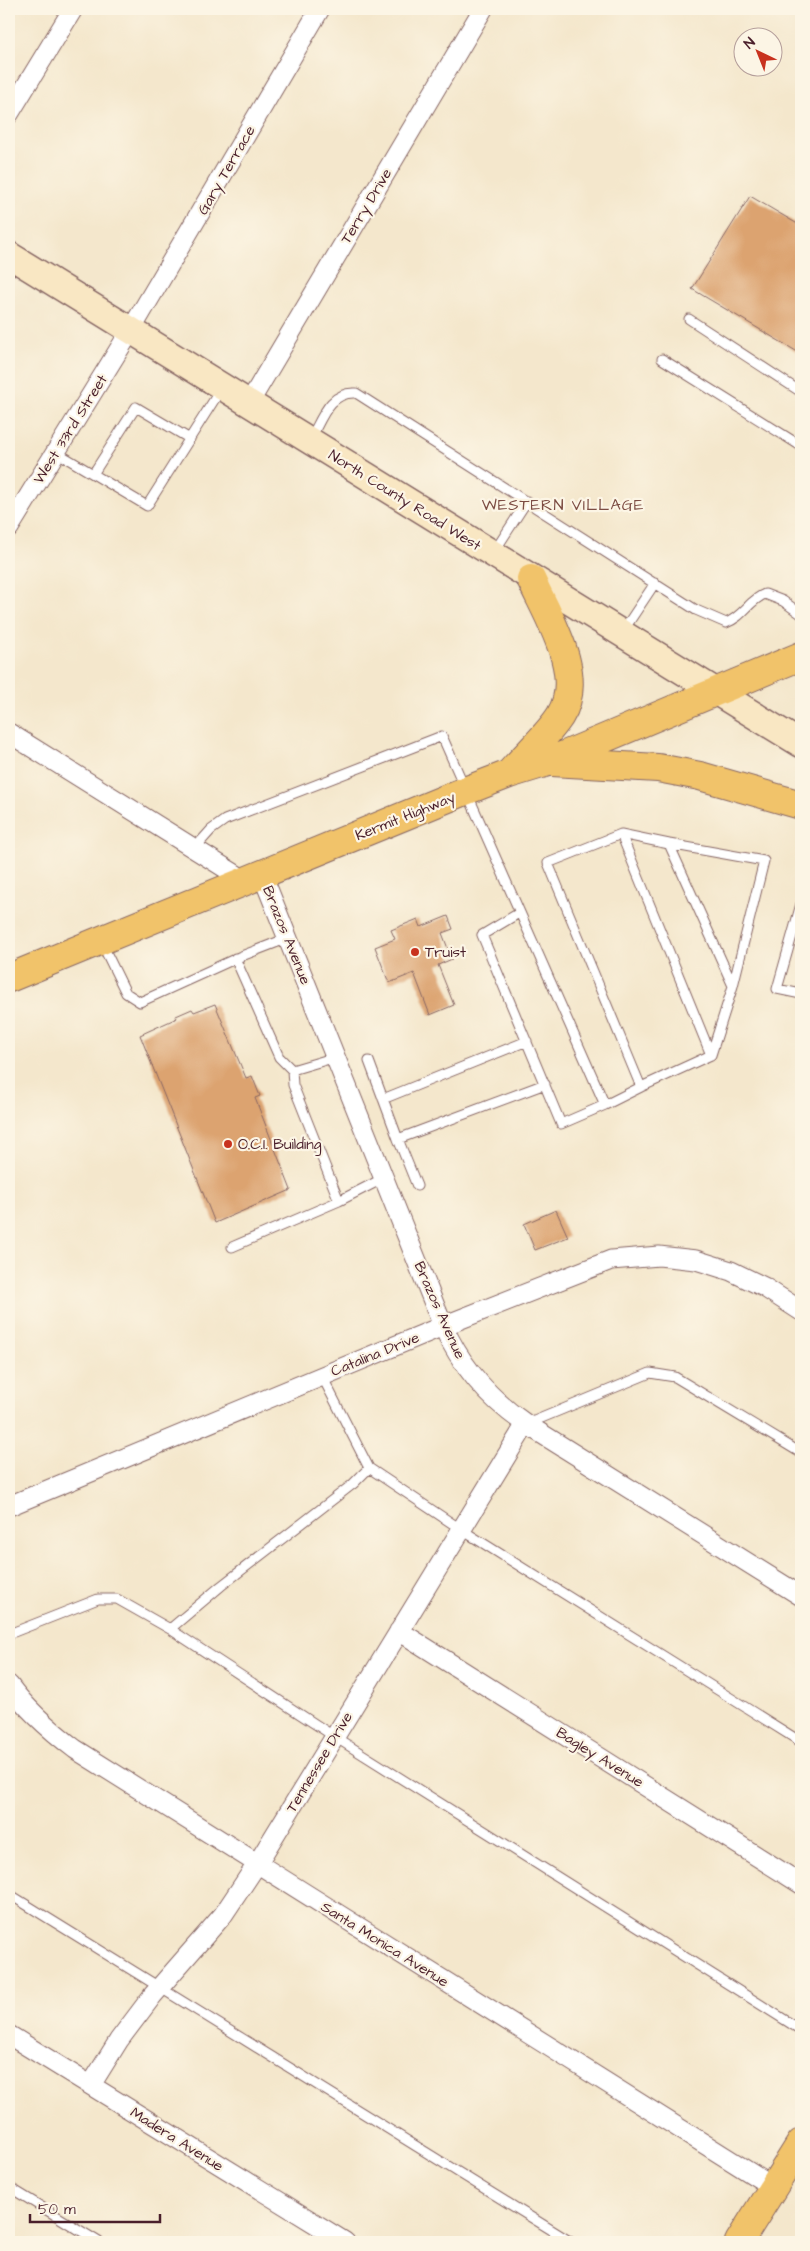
<svg xmlns="http://www.w3.org/2000/svg" width="810" height="2251" font-family="'Architects Daughter',sans-serif">
<style>
.building{fill:#dca36f}
.lines{fill:none;stroke-linecap:round;stroke-linejoin:round}
.lane-casing{stroke:#866563;stroke-width:11}
.street-casing{stroke:#866563;stroke-width:21}
.secondary-casing{stroke:#866563;stroke-width:29}
.primary-casing{stroke:#866563;stroke-width:30}
.lane{stroke:#fff;stroke-width:9}
.street{stroke:#fff;stroke-width:19}
.secondary{stroke:#f9e7c3;stroke-width:26}
.primary{stroke:#f1c36a;stroke-width:28}
.poi-dot{fill:#c8321e;stroke:#fcf5e5;stroke-width:2}
.labels{text-anchor:middle;stroke-width:4.5;stroke-linejoin:round;paint-order:stroke}
.street-label{font-size:15px;fill:#4a1f2b;stroke:#fcf5e5}
.poi-label{font-size:15px;fill:#4a1f2b;stroke:#fcf5e5;text-anchor:start}
.neighbourhood-label{font-size:16px;letter-spacing:1px;fill:#7d4d43;stroke:#fcf5e5}
</style>
<rect width="100%" height="100%" fill="#fcf5e5"/>
<filter id="ink" filterUnits="userSpaceOnUse"><feTurbulence type="fractalNoise" baseFrequency=".02" numOctaves="2"/><feDisplacementMap in="SourceGraphic" scale="10" xChannelSelector="R" yChannelSelector="G"/><feConvolveMatrix kernelMatrix="1 2 1 2 8 2 1 2 1" color-interpolation-filters="sRGB"/></filter>
<filter id="wash" filterUnits="userSpaceOnUse"><feTurbulence type="fractalNoise" baseFrequency=".0096" numOctaves="4" result="noise"/><feDisplacementMap in="SourceGraphic" scale="20" xChannelSelector="R" yChannelSelector="G"/><feGaussianBlur stdDeviation="1.12" result="paint"/><feColorMatrix in="noise" values="0 0 0 0 0 0 0 0 0 0 0 0 0 0 0 0 0 1.4 0 .05"/><feComposite in="paint" operator="in"/></filter>
<g filter="url(#wash)">
<rect width="100%" height="100%" fill="#f4e7cc"/>
<g id="blocks">
<path class="building" d="M750,196L801,226V354L692,289Z
M448,916L453,929L442,933L452,959L438,965L454,1005L430,1015L414,973L389,983L375,947L395,939L391,930L418,919L421,927Z
M215,1004L246,1078L252,1076L260,1096L255,1098L291,1190L215,1223L140,1035L177,1018L176,1016L192,1009L194,1012Z
M556,1210L568,1237L535,1250L524,1224Z"/>
</g>
</g>
<g filter="url(#ink)">
<use href="#blocks" fill-opacity="0" stroke="#866563" stroke-width="1"/>
<g class="lines">
<g class="lane-casing">
<path id="lane" d="M800,9L801,10
M689,319L801,392
M662,359L801,446
M311,438C322,418 330,391 356,393L696,610L726,623C743,617 749,600 765,594L783,601L801,614
M56,452L147,506L221,389
M93,474L136,407L190,439
M494,552L527,501
M623,631L655,583
M621,834L669,844
M194,849L211,830L225,820L442,736L605,1105L641,1087L548,863L621,834L711,1055L733,986L669,844L764,861L733,986
M801,904L777,989L801,994
M519,913L482,935L561,1124L605,1105
M102,944L126,993L140,1002L239,957L288,938
M235,958L279,1057L292,1070L336,1057
M369,1061L398,1139L545,1084
M292,1070L293,1085L339,1201
M641,1087L711,1055
M383,1099L527,1041
M398,1139L417,1186
M232,1247L339,1201L384,1178
M322,1376L369,1468L462,1530L801,1742
M527,1424L650,1373L675,1377L801,1453
M170,1629L221,1586L353,1484L369,1468
M9,1634L98,1599H117L170,1629L335,1737L801,2030
M9,1894L571,2242
M9,2187L99,2242"/>
</g>
<g class="street-casing">
<path id="street" d="M9,114L73,9
M249,403L483,9
M9,528L131,330L320,9
M9,733L246,881
M262,874L443,1326C462,1368 489,1399 526,1424L801,1596
M9,1506L443,1326L611,1260L659,1256L696,1260L731,1271L764,1287L801,1311
M399,1631L801,1884
M9,1685C28,1711 50,1730 75,1749L773,2187
M9,2035L345,2242
M91,2085L119,2040L153,1995L223,1915L257,1864L526,1424"/>
</g>
<g class="secondary-casing">
<path id="secondary" d="M9,255L801,744"/>
</g>
<g class="primary-casing">
<path id="primary" d="M552,762L658,768L700,776L801,805
M509,774C524,756 548,735 560,716C586,675 548,617 531,579
M9,978L465,791L509,774L548,762L801,656
M739,2242L801,2143"/>
</g>
<use href="#lane" class="lane"/>
<use href="#street" class="street"/>
<use href="#secondary" class="secondary"/>
<use href="#primary" class="primary"/>
</g>
</g>
<g class="poi-dot">
<circle cx="415" cy="952" r="5"/>
<circle cx="228" cy="1144" r="5"/>
</g>
<g class="labels">
<g class="street-label">
<text transform="translate(226 170) rotate(-60)" y="5">Gary Terrace</text>
<text transform="translate(366 206) rotate(-59)" y="5">Terry Drive</text>
<text transform="translate(70 429) rotate(-58)" y="5">West 33rd Street</text>
<text transform="translate(405 500) rotate(32)" y="5">North County Road West</text>
<text transform="translate(405 816) rotate(-22)" y="5">Kermit Highway</text>
<text transform="translate(287 935) rotate(68)" y="5">Brazos Avenue</text>
<text transform="translate(440 1310) rotate(66)" y="5">Brazos Avenue</text>
<text transform="translate(375 1354) rotate(-22)" y="5">Catalina Drive</text>
<text transform="translate(600 1757) rotate(32)" y="5">Bagley Avenue</text>
<text transform="translate(319 1762) rotate(-59)" y="5">Tennessee Drive</text>
<text transform="translate(385 1944) rotate(32)" y="5">Santa Monica Avenue</text>
<text transform="translate(177 2139) rotate(32)" y="5">Madera Avenue</text>
</g>
<g class="poi-label">
<text x="425" y="957">Truist</text>
<text x="238" y="1149">O.C.I. Building</text>
</g>
<g class="neighbourhood-label">
<text x="563" y="510">WESTERN VILLAGE</text>
</g>
</g>
<rect width="810" height="2251" fill="none" stroke="#fcf5e5" stroke-width="30"/>
<g transform="translate(758 52) rotate(317)"><circle r="24" fill="#fcf5e5" stroke="#b59f9b"/>
<path d="M0-4L9 19L0 12L-9 19Z" fill="#c8321e"/>
<text y="-8" font-size="14" font-weight="bold" text-anchor="middle" fill="#4a1f2b">N</text>
</g>
<path d="M30 2214v8h130v-8" fill="none" stroke="#4a1f2b" stroke-width="2.5"/>
<text x="38" y="2214" font-size="15" fill="#4a1f2b" stroke="#fcf5e5" stroke-width="4" paint-order="stroke">50 m</text>
</svg>
